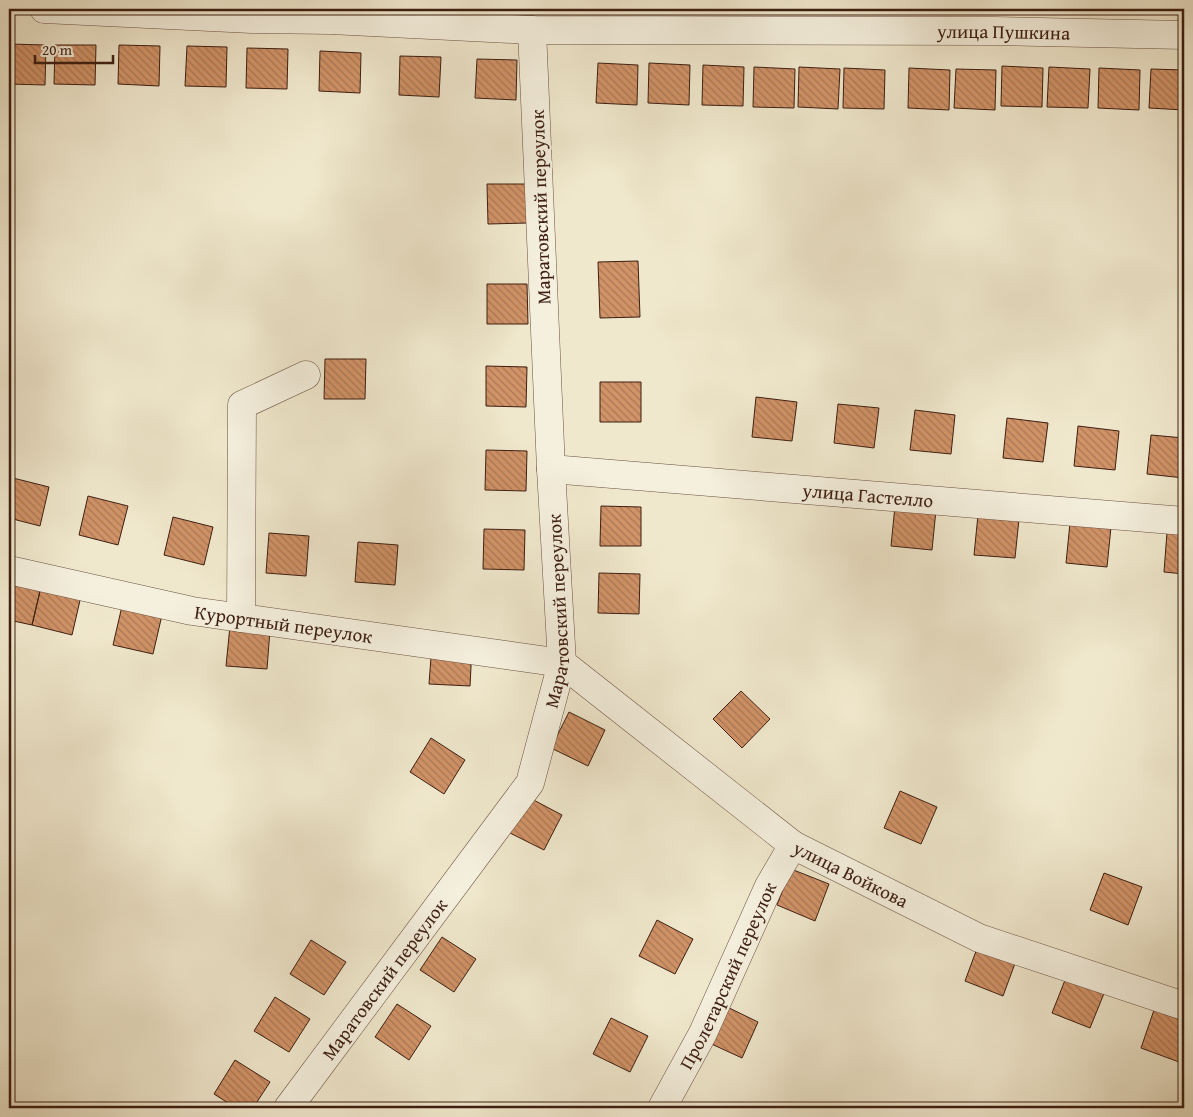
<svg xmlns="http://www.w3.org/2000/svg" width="1193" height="1117" font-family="'Gentium Book Plus',serif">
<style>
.building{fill:url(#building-back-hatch);stroke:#3d1e11}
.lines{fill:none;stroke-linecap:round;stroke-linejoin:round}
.minor-casing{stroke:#6a5040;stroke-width:29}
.minor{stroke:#f5f0de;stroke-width:28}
.labels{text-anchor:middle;stroke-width:4.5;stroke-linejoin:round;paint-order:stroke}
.street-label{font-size:19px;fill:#3d1e11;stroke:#f5f0de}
</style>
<defs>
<pattern id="building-back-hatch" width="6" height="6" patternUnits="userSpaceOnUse" patternTransform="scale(1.25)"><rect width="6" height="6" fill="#d19368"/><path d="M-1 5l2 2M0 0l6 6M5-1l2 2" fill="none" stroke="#ab7754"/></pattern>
</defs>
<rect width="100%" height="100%" fill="#f0e8cd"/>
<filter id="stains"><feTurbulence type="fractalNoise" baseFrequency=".004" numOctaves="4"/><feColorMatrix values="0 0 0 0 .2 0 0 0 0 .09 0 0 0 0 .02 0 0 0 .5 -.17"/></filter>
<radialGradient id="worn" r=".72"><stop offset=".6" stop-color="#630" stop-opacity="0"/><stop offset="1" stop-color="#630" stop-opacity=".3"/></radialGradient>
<path class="building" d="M9,44L46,45L45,85L9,84Z
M55,45H96L95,85L54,84Z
M119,45L160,46L159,86L118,84Z
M187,46L227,47L226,87L185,86Z
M247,48L288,49L287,89L246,88Z
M320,51L361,53L360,93L319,91Z
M400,56L441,57L439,97L399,95Z
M477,59L517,60L516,100L475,98Z
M598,63L638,65L637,105L596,103Z
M649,63L690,65L689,105L648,103Z
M703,65L744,67L743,106L702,105Z
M1002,66L1043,68L1042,107L1001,106Z
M754,67L795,69L794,108L753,107Z
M799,67L840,69L838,109L798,107Z
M1049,67L1090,69L1088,108L1047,107Z
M844,68L885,70L884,109L843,108Z
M909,68L950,70L949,110L908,108Z
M1099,68L1140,70L1139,110L1098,108Z
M956,69L996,70L995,110L954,108Z
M1151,69L1184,70V110L1149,108Z
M487,184H528V223L488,224Z
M638,261L640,317L600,318L598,262Z
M487,284H527L528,324H487Z
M325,359H366L365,399H324Z
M486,366L527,367L526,407L486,406Z
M600,382H641V422H600Z
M756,397L797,402L792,441L752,437Z
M838,404L879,408L874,448L834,443Z
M915,410L955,415L951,454L910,450Z
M1007,418L1048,423L1043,462L1003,458Z
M1078,426L1119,431L1115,470L1074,466Z
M1151,435L1184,438V478L1147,474Z
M486,450L527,451L526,491L485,490Z
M9,477L49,487L40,526L9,518Z
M88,496L128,506L118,545L79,535Z
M601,506L641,507V546H600Z
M895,506L936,510L932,550L891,546Z
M978,515L1019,519L1015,558L974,555Z
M173,517L213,527L204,565L164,555Z
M1070,523L1111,527L1107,567L1066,563Z
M484,529L525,530L524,570L483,569Z
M1167,532L1184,534V574L1164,572Z
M269,533L309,536L306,576L266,573Z
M358,542L398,545L395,585L355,582Z
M599,573L640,574L639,614L598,613Z
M9,579L41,587L32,625L9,620Z
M41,587L81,596L72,635L32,625Z
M122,606L162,615L153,654L113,645Z
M230,626L270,630L267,669L226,666Z
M432,644L472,647L470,686L429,684Z
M741,691L770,719L742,748L713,719Z
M569,712L605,730L588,766L551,748Z
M431,738L465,760L444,794L410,772Z
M900,791L937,807L921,844L884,828Z
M526,796L562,815L544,850L508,832Z
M791,869L829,884L815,921L777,905Z
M1104,873L1142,887L1128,925L1090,910Z
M657,920L693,939L675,974L639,956Z
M442,937L476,959L454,992L420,970Z
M311,940L346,962L324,995L290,974Z
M979,943L1017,958L1003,996L965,981Z
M1067,975L1105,991L1090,1028L1052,1013Z
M275,997L310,1019L289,1052L254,1031Z
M397,1004L431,1026L409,1060L375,1037Z
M721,1004L758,1022L742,1058L705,1041Z
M1154,1010L1184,1021V1048L1179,1062L1141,1048Z
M611,1018L648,1036L630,1072L593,1054Z
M235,1060L270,1082L253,1108H236L214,1094Z"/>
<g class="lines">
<g class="minor-casing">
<g id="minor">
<path id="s1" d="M44,9L252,19L331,20L532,30L995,31L1184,35"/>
<path id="s2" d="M551,469L1184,521"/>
<path id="s3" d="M9,570L192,611L562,663L793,845L979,938L1184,1006"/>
<path d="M241,618L242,405L306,375"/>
<path id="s4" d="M288,1108L530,783L562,663L551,469L532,30"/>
<path id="s5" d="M662,1108L703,1033L769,886L793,845"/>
</g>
</g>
<use href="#minor" class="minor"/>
</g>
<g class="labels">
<g class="street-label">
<text dy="7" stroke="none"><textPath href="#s1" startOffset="960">улица Пушкина</textPath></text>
<text transform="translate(540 207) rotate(-92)" y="7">Маратовский переулок</text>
<text dy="7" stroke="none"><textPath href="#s2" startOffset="318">улица Гастелло</textPath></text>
<text dy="7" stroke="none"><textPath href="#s4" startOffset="581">Маратовский переулок</textPath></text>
<text dy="7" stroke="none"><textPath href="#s3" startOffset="280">Курортный переулок</textPath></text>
<text dy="7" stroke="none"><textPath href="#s3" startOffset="920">улица Войкова</textPath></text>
<text dy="7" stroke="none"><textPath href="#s5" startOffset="148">Пролетарский переулок</textPath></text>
<text dy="7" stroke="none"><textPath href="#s4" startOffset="161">Маратовский переулок</textPath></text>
</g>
</g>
<rect width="1193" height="1117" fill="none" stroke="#f0e8cd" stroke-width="30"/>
<rect x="10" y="10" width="1173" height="1097" fill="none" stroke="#3d1e11" stroke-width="2.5"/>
<rect x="15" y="15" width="1163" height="1087" fill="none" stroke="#3d1e11"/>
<path d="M35 55v8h78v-8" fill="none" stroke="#3d1e11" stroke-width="2.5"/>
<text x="42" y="55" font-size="15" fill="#3d1e11" stroke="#f5f0de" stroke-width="4" paint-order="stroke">20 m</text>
<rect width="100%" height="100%" filter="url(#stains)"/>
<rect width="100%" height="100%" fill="url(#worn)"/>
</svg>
